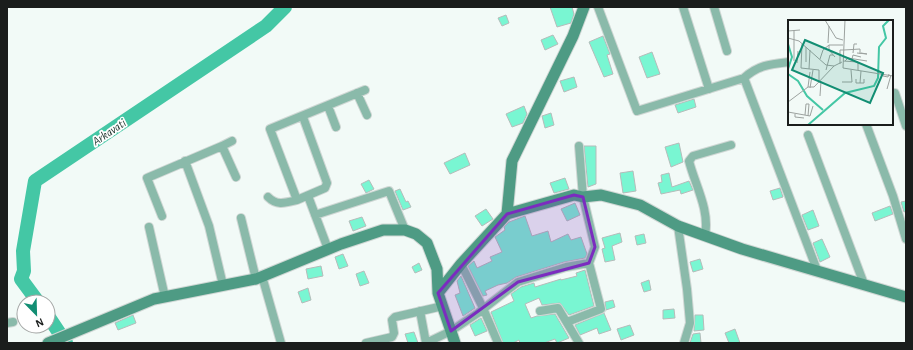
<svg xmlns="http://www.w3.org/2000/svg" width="913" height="350" font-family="'Alegreya Sans',sans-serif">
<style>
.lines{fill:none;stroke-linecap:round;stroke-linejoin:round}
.river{stroke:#44c7a5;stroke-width:14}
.building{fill:#79f6d2;stroke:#b5bcba}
.street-casing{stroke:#cfd7d4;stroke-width:10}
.secondary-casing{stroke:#cfd7d4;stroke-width:13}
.street{stroke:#8abaaa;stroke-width:8}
.secondary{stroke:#4e9b84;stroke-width:11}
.marked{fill:#7b2cbf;fill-opacity:0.2;stroke:#7b2cbf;stroke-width:3;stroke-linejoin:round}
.labels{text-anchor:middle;stroke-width:3.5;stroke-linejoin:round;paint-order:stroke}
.water-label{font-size:12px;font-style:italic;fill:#1e342d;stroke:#fff}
.inset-river{fill:none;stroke:#44c7a5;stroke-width:2}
.inset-road{fill:none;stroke:#9ca29f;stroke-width:1}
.view{fill:#128e73;fill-opacity:0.15;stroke:#128e73;stroke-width:2}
.inset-edge{fill:none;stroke:#1a1d1c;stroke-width:2}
</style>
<rect width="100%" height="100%" fill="#f2faf7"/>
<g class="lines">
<path class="river" d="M38,302L21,279L24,271L23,251L35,181L266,26L285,7
M48,316L66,343"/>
</g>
<path class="building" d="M550,7H572L574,14L571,23L557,27Z
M506,15L509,23L502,26L498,18Z
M553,35L558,44L545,50L541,40Z
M603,36L610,54L607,55L613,74L604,77L589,42Z
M652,52L660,74L647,78L639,57Z
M574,77L577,87L564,92L560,81Z
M694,99L696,107L678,113L675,105Z
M524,106L527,114L523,123L512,127L506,114Z
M551,113L554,125L545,128L542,116Z
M679,143L683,162L671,167L665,147Z
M584,146H596V184L588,187Z
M465,153L470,165L450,174L444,163Z
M633,171L636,191L623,193L620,173Z
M669,173L672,187L689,181L693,190L681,194L680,190L661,194L658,183L662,182L661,175Z
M565,178L569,189L554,193L550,183Z
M369,180L374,189L366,193L361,184Z
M780,188L783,197L773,200L770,191Z
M400,189L406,202L408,201L411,207L403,210L395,191Z
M906,201V211L904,212L901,202Z
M575,203L580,215L567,221L561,209Z
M890,206L893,214L875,221L872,213Z
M486,209L493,219L482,226L475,216Z
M813,210L819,226L808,230L802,215Z
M525,216L532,236L548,231L551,242L568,234L571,240L581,237L587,254L585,258L564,262L516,277L507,283L498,285L485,291L487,295L483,296L468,266L474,261L477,268L492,261L490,257L502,252L495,237L505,230L504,227L509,222Z
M362,217L366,226L353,231L349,221Z
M620,233L622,242L612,246L615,260L605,262L602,249L605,248L602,238Z
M644,234L646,243L637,245L635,236Z
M822,239L830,257L820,262L813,243Z
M343,254L348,266L339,269L335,257Z
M700,259L703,269L693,272L690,262Z
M419,263L422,270L415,273L412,267Z
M321,266L323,276L308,279L306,269Z
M585,270L594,306L569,315L560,303L542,305L539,298L525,304L531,318L537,316L555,314L569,338L557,343L555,339L544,343H520L519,340L513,343H503L491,312L514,301L511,294L521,287L534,283L535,287L561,279V280L577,276L576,273Z
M364,271L369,283L360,286L356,274Z
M461,276L475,308L463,316L455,295L460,293L457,281Z
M649,280L651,290L644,292L641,283Z
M308,288L311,300L302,303L298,292Z
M613,300L615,307L606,310L605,302Z
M674,309L675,318L663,319V310Z
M604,313L611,330L599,334L597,328L580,335L575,325Z
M133,315L136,323L118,330L115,323Z
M695,315H703L704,330L694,331Z
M481,318L487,331L475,336L470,325Z
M630,325L634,335L621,340L617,329Z
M735,329L740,343H729L725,333Z
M414,332L418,343H408L405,334Z
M700,333L701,343H690L693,334Z"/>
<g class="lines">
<g class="street-casing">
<path id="street" d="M598,7L637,111L744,78C758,65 771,64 789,62
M683,7L709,89
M714,7L727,51
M744,78L817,270
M357,93L367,115
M895,93L906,126
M328,106L336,127
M303,117L327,183L325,188L297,200L270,129L365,90
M866,124L893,196L906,239
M808,135L864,284
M222,146L232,141
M185,161L209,226L223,285
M308,196L328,249
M268,197C277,206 285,203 297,200
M315,215L389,191L405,230
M162,216L147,178L222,146L236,177
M241,218L256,279
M678,226L687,289L690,323L684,343
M149,227L165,297
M705,235C710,210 695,185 689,161L693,156L731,145
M461,264L483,308L498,343
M262,276L281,343
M420,311L426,343
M540,311L558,308L579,343
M567,322L601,309L589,263L595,247L583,197L579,146
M7,323L13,322
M366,343L392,337L394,333L392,320L395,317L443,306
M426,343L451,331L478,313L518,282L566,267L589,263"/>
</g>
<g class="secondary-casing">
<path id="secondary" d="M507,214L574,195L583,197L601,195L640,205L678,226L742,249L906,297
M438,293L461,264L507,214L512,161L573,36L584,7
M48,343L154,299L256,279L341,244L383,230H405L416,234L427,243L437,269L438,293L455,343"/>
</g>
<use href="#street" class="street"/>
<use href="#secondary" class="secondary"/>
</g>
<path class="marked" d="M574,195L583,197L595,247L589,263L518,282L451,331L438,293L507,214Z"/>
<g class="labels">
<g class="water-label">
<text transform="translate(109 132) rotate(-34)" y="4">Arkavati</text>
</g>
</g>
<g transform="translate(788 20)">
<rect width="105" height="105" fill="#f2faf7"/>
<path class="inset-river" d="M0,24L4,37L0,49M0,54L10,61L19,76L35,90M20,105L57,73L86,66L90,58L91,27L98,18L95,6L101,0"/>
<path class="inset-road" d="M37,0L48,18L55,20M57,0L55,48L105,56M6,10V41M0,11L12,10M0,18L11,21L38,45L46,46M40,23L41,6M14,24L13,48L31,50V63M41,25V30L47,37M56,30L72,29V34M65,33L66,24H69M69,33L79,34L73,33M32,39L35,30L41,25H55M64,39L65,35L73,37M55,41L70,42V50M57,41L60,38L79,41M18,42V27M9,43L10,31M52,44V30H56M21,49L22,30M38,50L42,35H45M95,52V56L100,57L101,54M68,59V63H76V59M54,62H64L63,50M72,63L73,51M20,67L22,52M22,68L25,50M99,69L103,55M32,76L33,61M0,82L20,67H26L46,46L54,42M0,92L22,96L25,86M7,94V97L16,98M17,95L18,84H21L20,96"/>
<path class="view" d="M17,20L95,53L82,83L4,50Z"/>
<rect width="105" height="105" class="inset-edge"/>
</g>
<rect width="913" height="350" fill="none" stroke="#1a1d1c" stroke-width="16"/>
<g transform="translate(36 314) rotate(157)"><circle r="19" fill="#ffffff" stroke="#a3a5a4"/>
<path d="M0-3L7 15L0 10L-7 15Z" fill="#128e73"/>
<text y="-6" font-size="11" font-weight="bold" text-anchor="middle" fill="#1a1d1c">N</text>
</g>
</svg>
